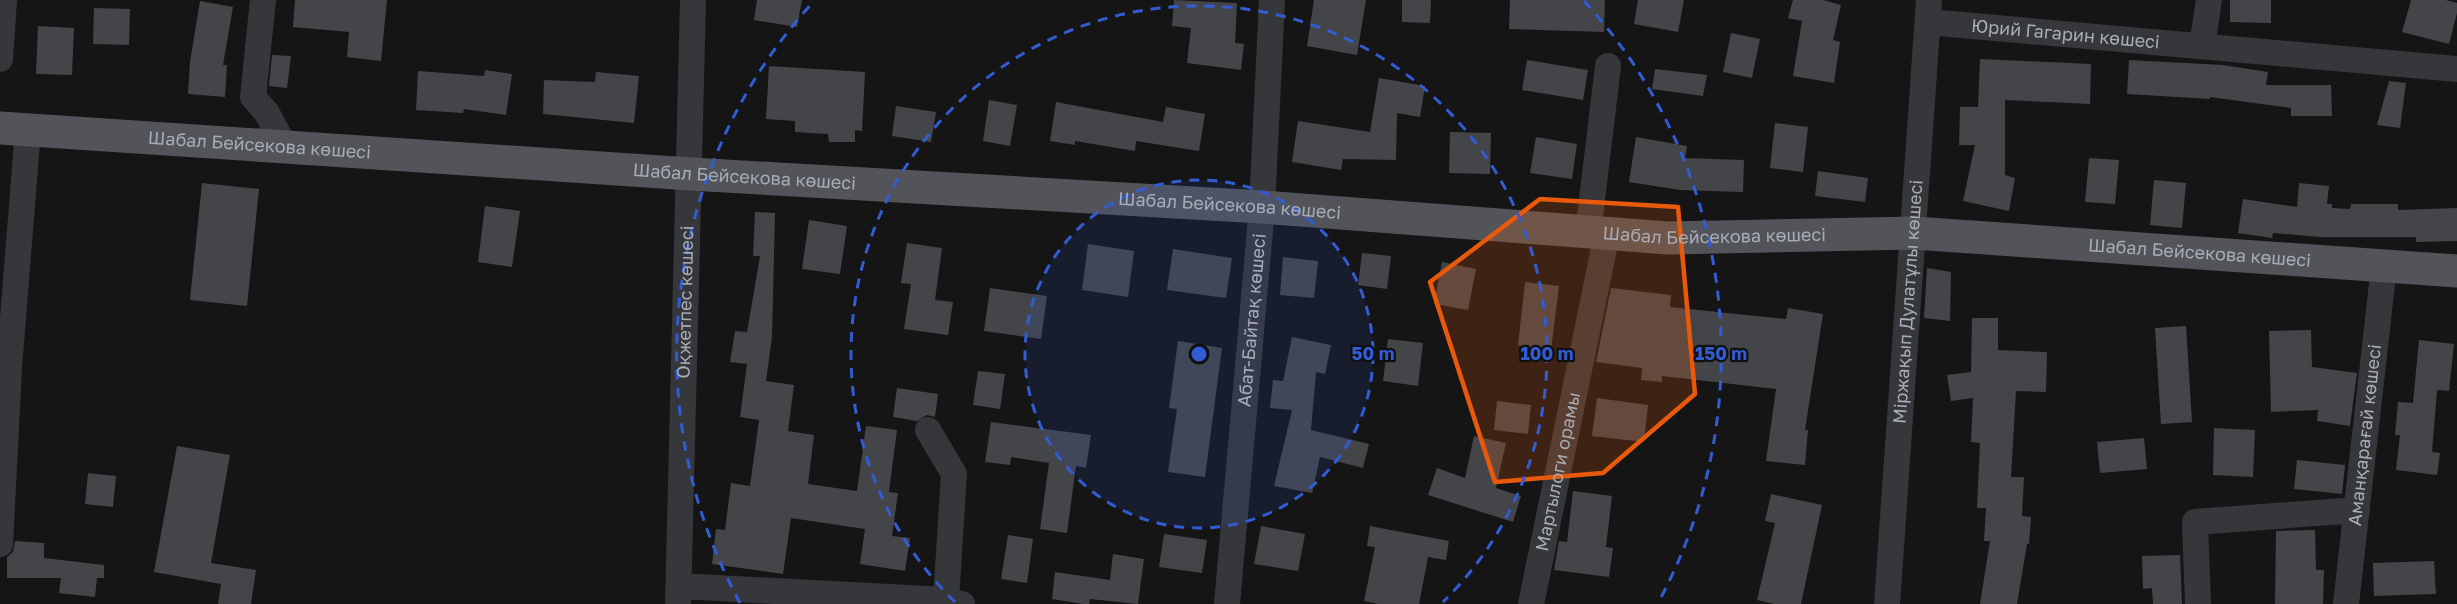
<svg xmlns="http://www.w3.org/2000/svg" width="2457" height="604" font-family="'Golos Text',sans-serif">
<style>
.building{fill:#444549}
.lines{fill:none;stroke-linecap:round;stroke-linejoin:round}
.minor{stroke:#36373b;stroke-width:26}
.major{stroke:#535459;stroke-width:33}
.marked{fill:#e8590c;fill-opacity:0.2;stroke:#e8590c;stroke-width:4.5;stroke-linejoin:round}
.ring{fill:none;stroke:#325cd3;stroke-width:3;stroke-dasharray:10 8}
.labels{text-anchor:middle;stroke-width:4.5;stroke-linejoin:round;paint-order:stroke}
.street-label{font-size:18px;fill:#a8acb5;stroke:#101011}
.centre{fill:#325cd3;stroke:#101011;stroke-width:3}
.ring-label{font-size:18px;text-anchor:middle;font-weight:bold;fill:#325cd3;stroke:#101011;stroke-width:4.5;stroke-linejoin:round;paint-order:stroke}
</style>
<rect width="100%" height="100%" fill="#151516"/>
<path class="building" d="M295,0H387L381,61L347,57L349,32L293,27Z
M757,0H802L797,27L754,20Z
M1174,0L1237,3L1235,43L1244,44L1241,70L1187,63L1191,28L1172,26Z
M1314,0H1366L1357,55L1307,46Z
M1402,0H1431L1430,23L1402,22Z
M1510,0H1605L1604,32L1509,29Z
M1638,0H1684L1678,32L1634,24Z
M1793,0H1823L1841,5L1833,40L1840,42L1834,83L1793,76L1802,21L1788,18Z
M2230,0H2271V23L2230,22Z
M2411,0H2446L2457,3V13L2449,44L2402,32Z
M200,1L233,7L223,65H227L225,97L188,94L190,62Z
M94,8L130,9L129,45L93,44Z
M38,26L74,28L72,75L36,74Z
M1731,33L1760,39L1752,78L1723,72Z
M272,55L291,56L287,88L269,86Z
M1980,59L2091,64L2090,104L2005,100V175L2015,178L2009,211L1963,201L1975,145H1959L1960,107H1978Z
M1527,60L1588,70L1583,100L1522,90Z
M2129,60L2223,65L2268,72L2266,85H2331L2332,116H2291V108L2210,97V99L2127,94Z
M769,66L865,72L862,131L855,130V142H829L828,134L795,132V121L766,119Z
M1655,69L1707,75L1703,96L1652,89Z
M485,70L512,74L506,115L464,109L463,113L416,110L418,71L484,76Z
M596,72L639,76L634,123L543,114L544,80L595,82Z
M1379,78L1425,86L1420,117L1397,113L1396,160L1343,159L1341,170L1292,162L1298,121L1370,132Z
M2389,81L2406,83L2400,128L2377,125Z
M989,100L1017,105L1010,146L983,141Z
M1056,102L1163,122L1166,107L1205,114L1199,151L1136,141L1135,151L1075,141V145L1050,141Z
M896,106L936,112L931,142L892,136Z
M1775,123L1808,127L1803,172L1770,168Z
M1450,132L1491,133L1490,174L1449,173Z
M1536,137L1577,144L1572,179L1530,173Z
M1636,137L1687,146L1685,158L1744,160L1743,192L1680,190L1629,182Z
M2089,158L2119,160L2115,204L2085,202Z
M1818,171L1868,178L1865,202L1815,196Z
M2154,180L2186,183L2182,228L2150,225Z
M202,183L259,189L247,306L190,300Z
M2299,183L2329,186L2327,204H2332V208L2350,209L2351,204H2398V210L2457,208V241L2416,242V237H2320L2273,233L2272,238L2238,233L2243,199L2297,207Z
M485,206L520,211L512,267L478,262Z
M755,212L775,213L772,337L766,381L794,385L788,431L814,435L808,484L857,491L866,426L897,430L889,492L898,493L892,536L910,538L905,571L860,564L865,529L791,518L783,574L712,564L716,529L725,530L731,483L750,486L759,420L740,417L747,364L730,362L735,331L747,332L760,256H753Z
M809,220L847,226L840,274L802,269Z
M907,243L942,248L935,300L953,302L948,335L904,329L911,284L901,283Z
M1088,244L1134,251L1128,297L1082,290Z
M1173,249L1232,258L1226,298L1167,290Z
M1362,253L1391,256L1387,289L1358,285Z
M1283,257L1318,261L1314,298L1280,295Z
M1442,262L1476,269L1468,310L1434,304Z
M1927,268L1951,272L1950,321L1924,318Z
M1525,282L1559,286L1551,350L1518,345Z
M990,288L1047,296L1041,339L984,331Z
M1611,288L1671,295L1670,307L1786,319L1788,308L1823,314L1805,430H1808L1805,465L1766,461L1776,389L1662,376V382L1641,380L1642,368L1596,362Z
M1972,318H1998V350L2047,352L2046,392L2016,391L2011,477H2024L2022,516L2031,517L2029,544H2027L2017,604H1980L1990,541H1984L1986,508H1977L1980,443L1971,442L1973,398L1951,401L1947,375L1971,372Z
M2186,326L2192,422L2161,424L2155,328Z
M2311,330L2312,367L2357,373L2350,426L2317,421L2318,410L2271,412L2269,331Z
M1292,337L1331,345L1325,374L1316,372L1311,430L1369,444L1363,468L1320,457L1312,493L1274,486L1292,410L1270,408L1273,380L1283,381Z
M1388,339L1423,343L1418,386L1383,381Z
M2419,340L2454,344L2449,391L2437,390L2432,452L2440,453L2437,475L2396,470L2400,435H2395L2398,402L2413,403Z
M1178,341L1222,348L1205,477L1168,472L1177,409L1169,408Z
M978,371L1005,374L1000,409L973,405Z
M897,388L938,394L935,417L927,415L917,421L893,417Z
M1597,398L1648,405L1644,442L1592,436Z
M1497,401L1531,405L1528,434L1494,430Z
M991,422L1091,435L1086,468L1076,466L1067,533L1040,529L1049,463L1011,457L1010,465L985,462Z
M2214,428L2255,430L2253,477L2213,475Z
M1474,436L1506,443L1496,488L1521,496L1513,522L1428,495L1437,468L1465,478Z
M2144,438L2147,469L2100,473L2097,442Z
M177,446L230,455L211,563L256,570L251,604H218L221,584L154,572Z
M2297,460L2345,465L2342,494L2294,489Z
M88,473L116,476L113,507L85,504Z
M1573,491L1612,496L1606,547L1613,548L1609,577L1554,570L1559,541L1567,542Z
M1771,494L1822,505L1801,604H1774L1757,600L1775,523L1765,521Z
M1261,526L1305,534L1298,571L1254,564Z
M1370,526L1449,541L1446,560L1428,557L1419,604H1378L1364,601L1375,547L1367,546Z
M2315,530L2316,570H2324L2323,604H2275L2276,531Z
M1164,534L1207,540L1202,573L1159,567Z
M1008,535L1033,539L1027,583L1001,579Z
M15,541L44,543V558L104,565V578H97L95,597L59,593L61,578H7V557L13,552Z
M1113,554L1144,559L1138,604L1090,599L1089,604H1083L1052,599L1055,572L1110,580Z
M2180,555L2182,604H2153L2152,588L2143,589L2142,556Z
M2434,561L2436,594L2374,596L2373,563Z"/>
<g class="lines">
<g class="minor">
<path d="M263,0L253,97L267,113L285,147"/>
<path id="s1" d="M1928,22L2457,69"/>
<path d="M2202,46L2209,0"/>
<path d="M0,59L4,0"/>
<path d="M1588,233L1608,66"/>
<path d="M928,430L954,474L946,600"/>
<path d="M0,544L9,368L28,130"/>
<path d="M679,586L946,600L962,604"/>
<path id="s2" d="M678,604L693,0"/>
<path id="s3" d="M1227,604L1262,207L1272,0"/>
<path id="s4" d="M1531,604L1607,234"/>
<path id="s5" d="M1887,604L1929,0"/>
<path d="M2198,604L2195,522L2357,510"/>
<path id="s6" d="M2346,604L2384,266"/>
</g>
<path class="major" id="s7" d="M0,128L691,174L1262,207L1668,238L1914,233L2457,271"/>
</g>
<path class="marked" d="M1540,199L1678,207L1695,394L1603,473L1495,482L1430,282Z"/>
<circle cx="1199" cy="354" r="174" fill="#325cd3" fill-opacity=".12"/>
<g class="ring">
<circle cx="1199" cy="354" r="174"/>
<path d="M955 602A348 348 0 1 1 1443 602"/>
<path d="M740 603A522 522 0 0 1 814 1M1584 1A522 522 0 0 1 1658 603"/>
</g>
<g class="labels">
<g class="street-label">
<text dy="6" stroke="none"><textPath href="#s1" startOffset="138">Юрий Гагарин көшесі</textPath></text>
<text dy="6" stroke="none"><textPath href="#s7" startOffset="260">Шабал Бейсекова көшесі</textPath></text>
<text dy="6" stroke="none"><textPath href="#s7" startOffset="746">Шабал Бейсекова көшесі</textPath></text>
<text dy="6" stroke="none"><textPath href="#s7" startOffset="1232">Шабал Бейсекова көшесі</textPath></text>
<text dy="6" stroke="none"><textPath href="#s7" startOffset="1718">Шабал Бейсекова көшесі</textPath></text>
<text dy="6" stroke="none"><textPath href="#s7" startOffset="2204">Шабал Бейсекова көшесі</textPath></text>
<text dy="6" stroke="none"><textPath href="#s2" startOffset="302">Оқжетпес көшесі</textPath></text>
<text dy="6" stroke="none"><textPath href="#s5" startOffset="303">Міржақып Дулатұлы көшесі</textPath></text>
<text dy="6" stroke="none"><textPath href="#s3" startOffset="285">Абат-Байтақ көшесі</textPath></text>
<text dy="6" stroke="none"><textPath href="#s6" startOffset="170">Аманқарағай көшесі</textPath></text>
<text dy="6" stroke="none"><textPath href="#s4" startOffset="135">Мартылоги орамы</textPath></text>
</g>
</g>
<circle cx="1199" cy="354" r="9" class="centre"/>
<g class="ring-label">
<text x="1373" y="360">50 m</text>
<text x="1547" y="360">100 m</text>
<text x="1721" y="360">150 m</text>
</g>
</svg>
